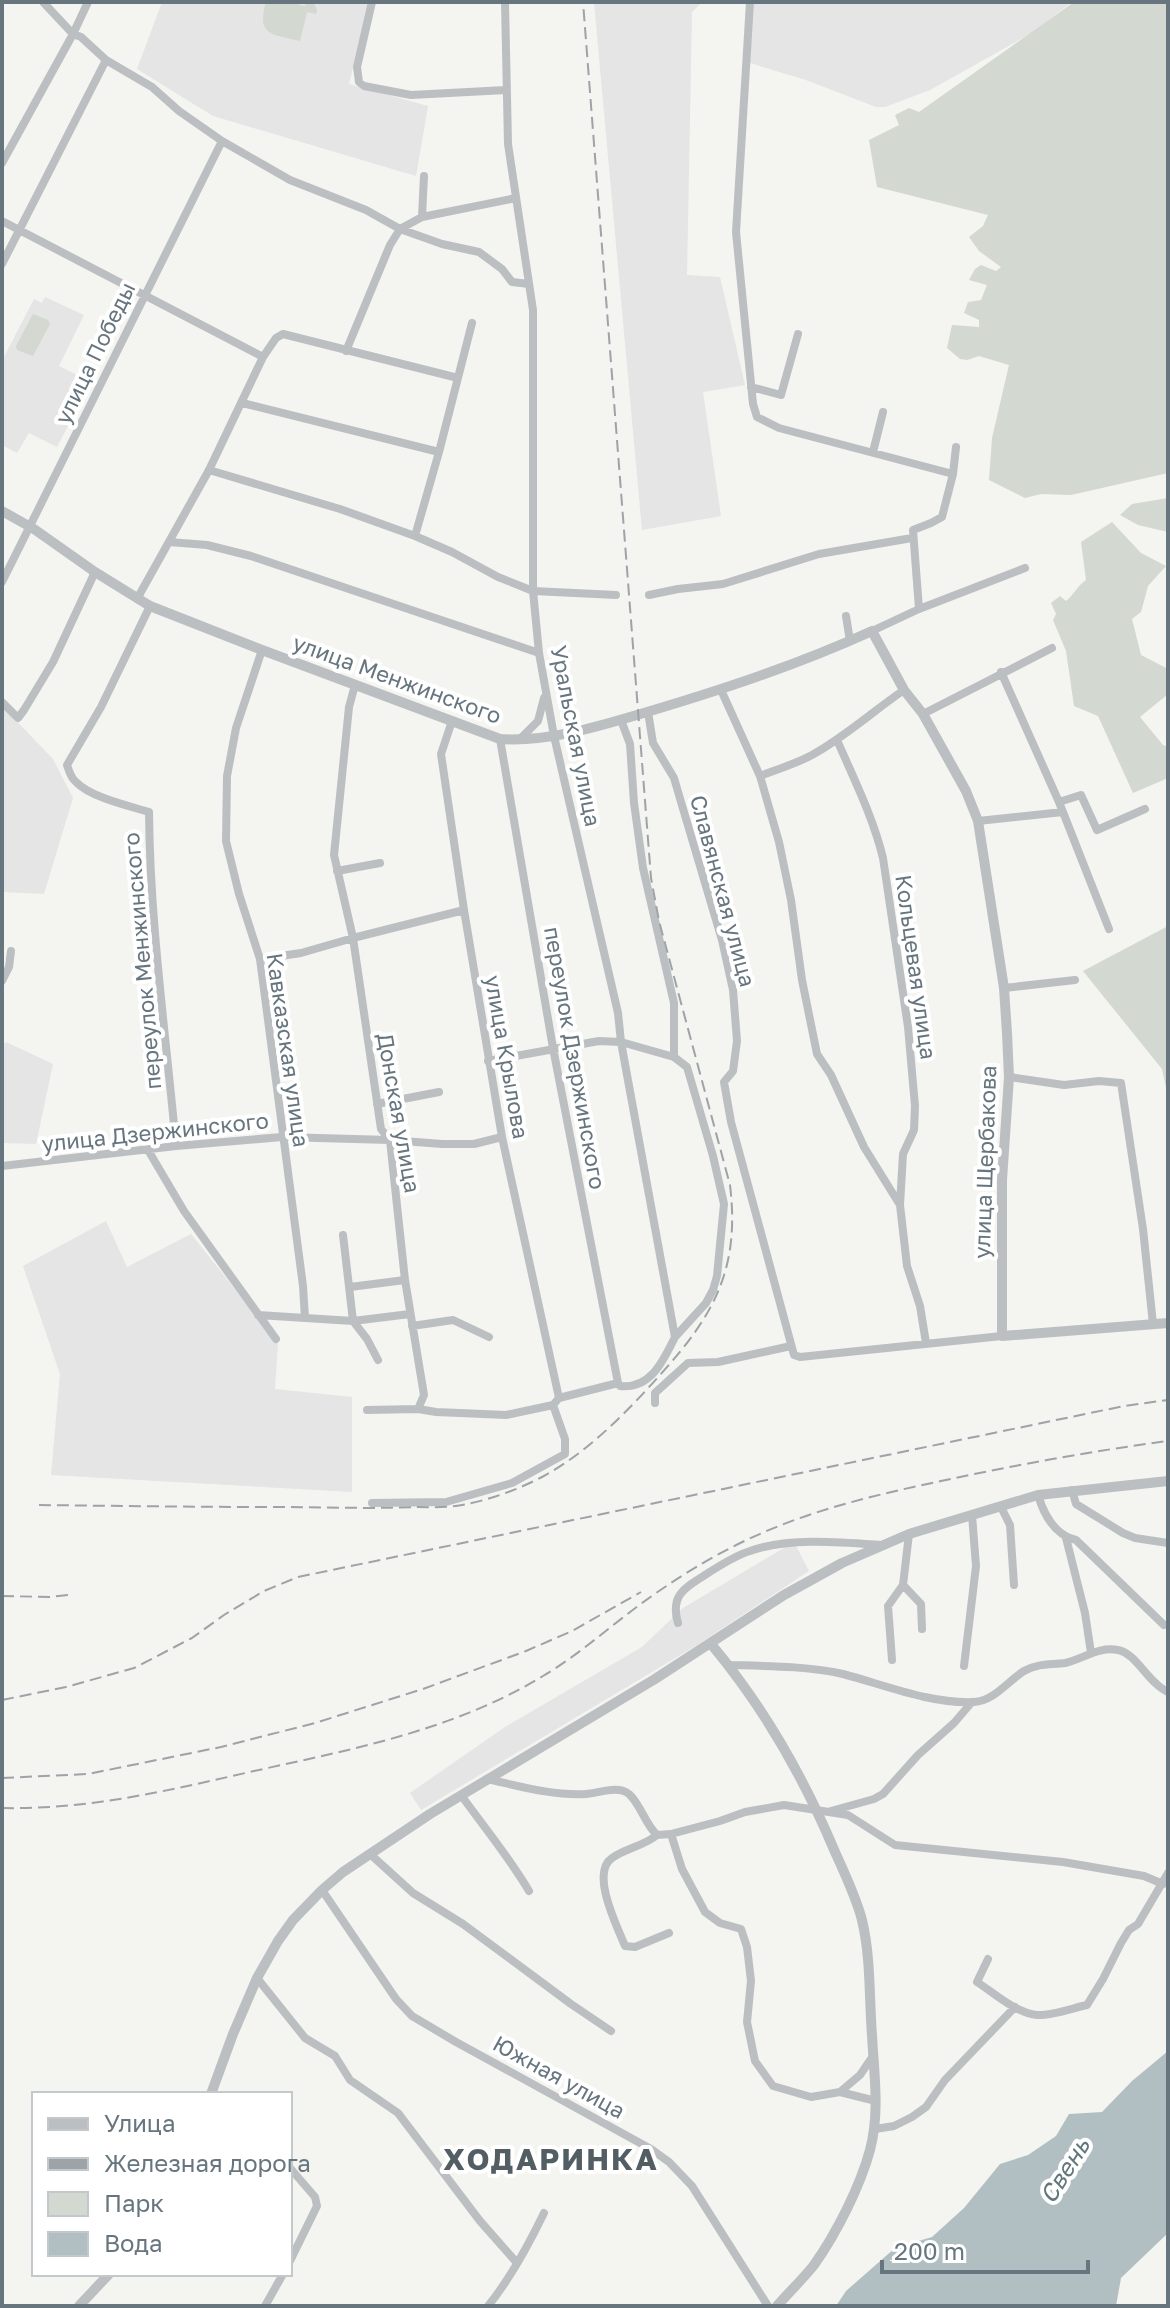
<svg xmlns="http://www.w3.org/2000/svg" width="1170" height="2308" font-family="'Golos Text',sans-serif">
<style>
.built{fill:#e4e5e4}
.green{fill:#d3d8d0}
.water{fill:#b2bfc2}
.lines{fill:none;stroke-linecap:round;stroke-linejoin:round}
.minor{stroke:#bbbfc2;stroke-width:8}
.tertiary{stroke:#bbbfc2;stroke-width:10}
.rail{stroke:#9da3a7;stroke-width:2;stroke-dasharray:12 6;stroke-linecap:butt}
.labels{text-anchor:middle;stroke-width:8;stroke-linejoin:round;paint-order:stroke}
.street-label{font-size:22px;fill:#66757e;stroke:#fff}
.water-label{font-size:24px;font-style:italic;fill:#61777c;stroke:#fff}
.district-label{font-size:30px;font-weight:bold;letter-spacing:2px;fill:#535e64;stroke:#fff}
</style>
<rect width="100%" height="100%" fill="#f4f4f0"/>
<path class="built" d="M162,2H369L349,84L428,106L416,176L213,116L137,69Z
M594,2H702L692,12L687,275L720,277L745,385L703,392L721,516L642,530Z
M753,2H1072L1030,34L930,90L885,107H876L806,80L750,63Z
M45,297L84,315L59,366L91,382L57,447L29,433L17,453L2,445V361L34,299L42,303Z
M2,706L53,759L73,798L44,894L2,892Z
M6,1042L53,1064L36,1144L2,1143V1046Z
M106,1221L127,1267L191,1234L278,1343L275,1389L352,1397V1492L51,1475L60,1374L23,1266Z
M794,1542L809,1571L697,1645L421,1810L410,1793L505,1727L642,1647L683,1608Z"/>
<path class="green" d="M266,2H299V5L305,6L307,2H313L317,10L316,14L307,12L300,41C272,34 256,36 266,2Z
M1074,2H1168V473L1071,495L1041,494L1025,498L989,480L992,438L1009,365L979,356L967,360L960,359L947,348L952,325L979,327V320L964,313L968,302L981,300L987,285L969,280L975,269L981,265L996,271L1001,267L979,251L969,237L983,226L988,215L877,187L869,140L899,125L895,115L909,108L919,112Z
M33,314L48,320L50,324L33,356L17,350L16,346Z
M1168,498V532L1138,525L1120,515L1132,504Z
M1112,522L1141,553L1166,566L1148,586L1141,612L1132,619L1141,655L1168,669V694L1140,717L1163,745L1168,747V778L1133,793L1098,716L1074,706L1066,651L1053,620L1056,614L1051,603L1060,596L1066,601C1074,595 1077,586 1086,580L1081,542Z
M1168,926V1097L1162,1069L1083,971Z"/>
<path class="water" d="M1168,2051V2233L1121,2278L1116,2306H836L846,2291L895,2248L932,2237L964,2208L1000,2164L1028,2155L1056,2136L1069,2114L1102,2112L1132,2081Z"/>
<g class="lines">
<path class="minor" d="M43,2L73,34L81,37L106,60L152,87L179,111L222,141L290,180L366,210L400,229L422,217L516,198
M372,2L357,67L359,82L364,86L411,95L506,90
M505,2L508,144L533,310V591L539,653L554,736L618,1013L621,1042L675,1337C663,1361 651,1389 620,1386L618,1383
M750,2L736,232L753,404L757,417L779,428L953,474
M2,163L73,34L88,2
M422,217L424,176
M2,221L263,357
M2,264L106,60
M346,351L390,245L400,229L442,244L479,252L502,269L512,282L529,284
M751,387L781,395L798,334
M242,403L439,452
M873,452L883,412
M209,470L340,509L415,536L452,552L498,577L533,591L616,595
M415,536L439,452L472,323
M169,542L207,545L251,556L539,653
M2,582L222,141
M649,595L678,589L723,584L819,554L912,538
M137,599L209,470L263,357L276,338L283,334L458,378
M150,606L101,707L67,765C69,771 71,778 76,782C90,797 129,806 149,812C150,924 166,1035 176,1146
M919,609L913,530L931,523L942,517L953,474L956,447
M846,616L850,641
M872,631L919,609L1025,568
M262,650L236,728L227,776L226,841L239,894L260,959L303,1286L305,1318
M1001,672L1059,802L1109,929
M355,685L349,707L334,855L353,938L381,1129L390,1140L405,1280L424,1395L418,1409
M721,690L760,776L779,842L791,900L802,980L817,1054L831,1075L864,1147L900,1205L907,1266L920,1306L926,1343
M2,702L18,718L24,710L53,662L95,572
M648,712L653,743L674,778L681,802L722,940L733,990L737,1041L733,1071L724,1082L731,1122L794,1355L800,1357L1002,1336
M923,714L1052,648
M621,720L630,744L634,803L643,868L674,1003V1057L687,1067L713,1156L724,1204L717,1276L713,1290L706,1303L675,1337
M452,721L441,754L464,910L502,1137L559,1398
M500,739L553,1048L618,1383
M519,740L538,721L544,698
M837,740C854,779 873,817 883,858L908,1027L915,1106L914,1130L903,1154L900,1205
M760,776C777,769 796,764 812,755C845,737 873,711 904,690
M1059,802L1081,795L1097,830L1145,809
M978,821L1063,812
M337,871L380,863
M260,959L301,953L353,938L464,910
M2,981L9,967L11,951
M1004,988L1075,980
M488,1061L599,1041L621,1042L674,1057
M1009,1077L1064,1085L1099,1081L1121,1083L1143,1229L1153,1324
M377,1104L439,1092
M148,1150L184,1211L276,1339
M2,1166L176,1146L282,1137L390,1140L442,1144H474L502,1137
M343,1235L353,1321L367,1339L378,1360
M350,1287L405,1280
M258,1315L353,1321L410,1314
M412,1326L453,1320L489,1337
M655,1403V1393L688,1363L718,1362L791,1346
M367,1410L418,1409L436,1412L506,1415L553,1405L559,1398L618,1383
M1072,1490L1076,1504L1123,1533L1135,1538L1168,1543
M1038,1495C1044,1515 1054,1535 1076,1540L1164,1625
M372,1503L446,1502L512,1483L565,1454V1439L553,1405
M1001,1507L1010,1525L1014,1585
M1066,1538L1085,1613L1091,1653
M903,1585L921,1604L922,1629
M678,1623C670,1596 684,1588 705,1575C719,1566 734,1556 750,1551C788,1537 841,1542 881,1545
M892,1660L888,1606L903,1585L909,1534
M728,1665C763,1666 810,1666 843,1674C885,1685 930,1704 974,1702C994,1701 1008,1681 1024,1671C1038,1663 1051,1665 1065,1663C1083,1659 1099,1646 1118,1650C1136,1653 1149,1684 1168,1692
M964,1666L976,1566L972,1515
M487,1779C519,1786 553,1796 586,1794C599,1793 618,1785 629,1794C641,1805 645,1824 657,1835L671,1834L720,1821L745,1812L784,1805L848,1815L895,1845L1063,1862L1144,1876L1163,1884
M461,1795C484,1827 509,1857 529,1891
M831,1811L874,1799L883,1794L918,1755L954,1723L972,1702
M671,1834L682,1869L705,1912L720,1923L741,1929L747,1947L751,1981L747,2022L755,2061L773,2086L811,2097L840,2092L876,2101
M657,1835C644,1846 626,1848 612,1858C590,1873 617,1926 625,1946L635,1947L669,1933
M370,1854L413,1893L463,1924L571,2004L611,2031
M322,1890L396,1999L412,2016L456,2042L651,2149L669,2162L692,2186L768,2306
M988,1959L977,1982C994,1993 1016,2013 1037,2015C1051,2016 1073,2008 1087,2005L1103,1979L1121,1943L1129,1930L1138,1924L1168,1873
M257,1978L305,2038L335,2056L350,2080L398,2113L480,2221L517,2263
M840,2092L860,2075L873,2056
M875,2129L894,2126L912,2117L926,2107L945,2080L1015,2007
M290,2168L315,2197L317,2206L290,2261
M265,2306L283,2274
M488,2306C511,2278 528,2246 544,2213"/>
<path class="tertiary" d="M2,511L34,529L95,572L150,606L262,650L500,739C546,742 593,728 637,715C718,691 795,666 872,631L904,690L923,714L966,791L978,821L1004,988L1007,1033L1009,1077L1002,1180V1336L1168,1323
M711,1644C763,1706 804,1778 835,1852C845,1874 856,1897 862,1920C871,1958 869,1997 872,2035C874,2074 880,2112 870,2150C860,2187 836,2234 814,2265C803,2279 789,2292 777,2306
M211,2094L233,2034L257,1978L278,1941L293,1920L322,1890L343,1872L430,1814L655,1679L784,1595L842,1563L909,1534L1038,1495L1168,1481
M79,2306L109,2274"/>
<path class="rail" d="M39,1505C119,1506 200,1507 281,1507C325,1507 369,1509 414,1507C429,1507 446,1508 462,1505C489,1500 517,1490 542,1477C587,1453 626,1413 660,1375C715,1314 740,1268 730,1185L659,921L651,878L583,2
M2,1596L50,1597L68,1595
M2,1700L66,1687L134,1668L192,1638L224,1615L264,1591L298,1577L1124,1406L1168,1400
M2,1778L88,1774L221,1747L315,1723L423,1689L526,1651L572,1631L641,1592
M2,1808C88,1810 171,1790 254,1771C354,1749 454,1730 543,1676C577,1656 607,1629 638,1606C676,1578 718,1552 762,1533C819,1508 880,1494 941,1481C1016,1465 1092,1451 1168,1441"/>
</g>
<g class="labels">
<g class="street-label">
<text transform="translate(95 353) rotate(-64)" y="8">улица Победы</text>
<text transform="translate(397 679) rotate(20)" y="8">улица Менжинского</text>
<text transform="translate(576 736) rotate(79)" y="8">Уральская улица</text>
<text transform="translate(723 891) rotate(75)" y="8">Славянская улица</text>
<text transform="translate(142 961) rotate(-95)" y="8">переулок Менжинского</text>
<text transform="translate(916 967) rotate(82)" y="8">Кольцевая улица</text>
<text transform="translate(288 1050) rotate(82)" y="8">Кавказская улица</text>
<text transform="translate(507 1057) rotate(80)" y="8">улица Крылова</text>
<text transform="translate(575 1058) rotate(80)" y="8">переулок Дзержинского</text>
<text transform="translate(399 1113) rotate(80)" y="8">Донская улица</text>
<text transform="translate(155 1132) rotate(-6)" y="8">улица Дзержинского</text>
<text transform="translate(985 1162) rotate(-88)" y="8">улица Щербакова</text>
<text transform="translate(559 2077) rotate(29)" y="8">Южная улица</text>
</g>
<g class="water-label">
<text transform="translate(1065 2171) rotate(-58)" y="8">Свень</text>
</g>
<g class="district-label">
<text x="551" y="2170">ХОДАРИНКА</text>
</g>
</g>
<rect width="1170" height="2308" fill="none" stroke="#66757e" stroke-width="8"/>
<rect x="32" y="2092" width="260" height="184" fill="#ffffff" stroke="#c2c8cb" stroke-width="2"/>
<rect x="48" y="2118" width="40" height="12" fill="#bbbfc2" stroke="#c2c8cb" stroke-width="2"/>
<text x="104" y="2132" font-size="24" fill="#66757e">Улица</text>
<rect x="48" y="2158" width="40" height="12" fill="#9da3a7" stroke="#c2c8cb" stroke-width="2"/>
<text x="104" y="2172" font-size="24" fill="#66757e">Железная дорога</text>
<rect x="48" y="2192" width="40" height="24" fill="#d3d8d0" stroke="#c2c8cb" stroke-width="2"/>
<text x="104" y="2212" font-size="24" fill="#66757e">Парк</text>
<rect x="48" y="2232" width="40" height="24" fill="#b2bfc2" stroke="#c2c8cb" stroke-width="2"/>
<text x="104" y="2252" font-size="24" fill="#66757e">Вода</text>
<path d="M882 2260v12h206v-12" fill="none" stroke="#66757e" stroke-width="4"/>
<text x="894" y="2260" font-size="24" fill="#66757e" stroke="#ffffff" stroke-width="6" paint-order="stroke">200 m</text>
</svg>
